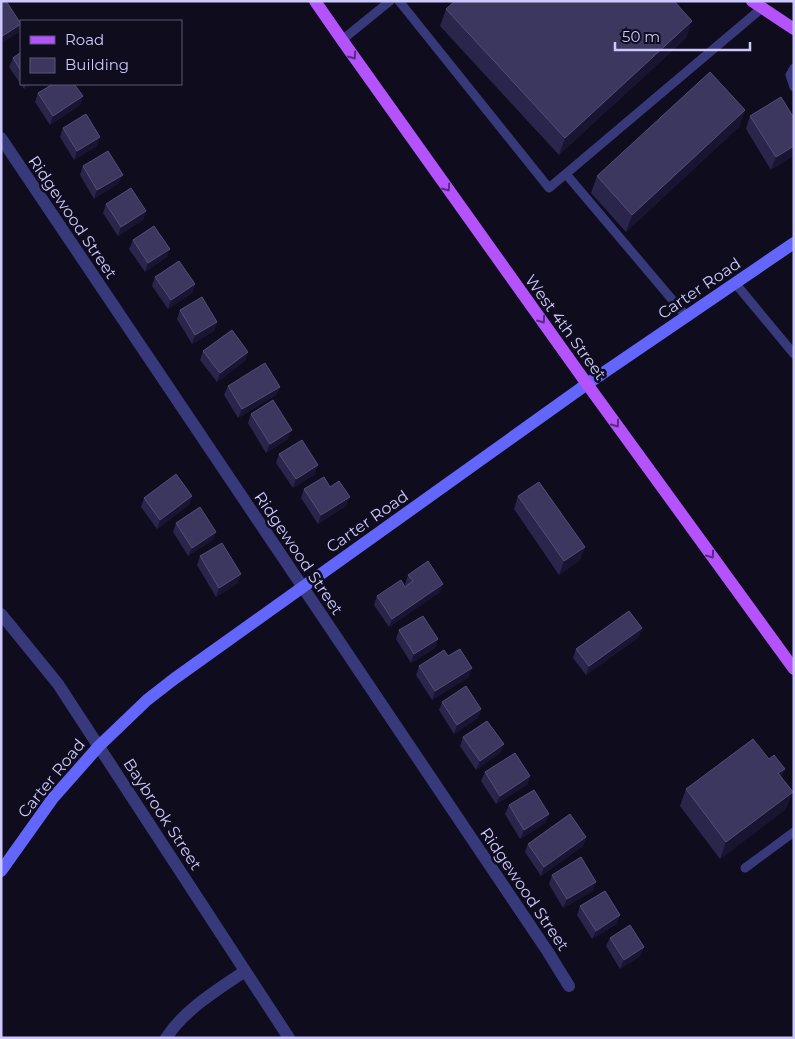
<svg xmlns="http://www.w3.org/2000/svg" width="795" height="1039" font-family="Montserrat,sans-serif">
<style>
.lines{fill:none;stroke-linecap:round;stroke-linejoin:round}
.service{stroke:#38397b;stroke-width:9}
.minor{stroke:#38397b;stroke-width:12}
.secondary{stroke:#6366fb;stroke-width:12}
.primary{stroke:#b453fb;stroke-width:12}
.wall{fill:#2a254b}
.shaded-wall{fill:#181431}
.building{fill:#3c375f;stroke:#524e78}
.oneway{stroke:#592c81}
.labels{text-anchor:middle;stroke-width:5;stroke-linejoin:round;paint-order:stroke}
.street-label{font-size:16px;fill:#cdc9fe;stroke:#0e0c1d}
</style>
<rect width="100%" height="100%" fill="#0e0c1d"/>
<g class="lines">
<path class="service" d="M399,1L549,188L762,8
M342,40L390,1
M794,68L790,75L794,87
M566,174L686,316
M735,283L794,354
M745,868L794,832"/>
<path class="minor" d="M1,138L548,952L569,986
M1,614L58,684L289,1038
M166,1038C185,1009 217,990 245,971"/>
<path class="secondary" d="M1,871L53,798L99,746L147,700L174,679L587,384L794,243"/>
<path class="primary" d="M315,1L342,40L587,384L794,669
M752,1L794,29"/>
</g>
<path class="wall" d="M446,9L692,21L686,38L559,155L440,26Z
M21,52V84H33L24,89L9,67L13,58Z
M38,93L83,96L80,105L50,125L35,102Z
M745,110L739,127L626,232L591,193L597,176Z
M750,116L794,118L771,170L746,129Z
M63,128L97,146L74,160L60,137Z
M83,166L119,183L94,199L80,175Z
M106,204L146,211L143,220L118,236L103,213Z
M133,240L167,257L145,272L129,249Z
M155,277L195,284L192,293L168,309L152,286Z
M180,310L217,322L214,331L192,344L177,319Z
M203,351L248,352L245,361L217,382L200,360Z
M228,386L280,387L276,395L238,418L224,395Z
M251,414L288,439L266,453L248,423Z
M279,454L315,474L293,488L276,463Z
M330,487L346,506L318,524L301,498L304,489Z
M192,496L189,505L157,529L141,507L144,498Z
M518,496L585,547L580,560L559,575L514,509Z
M176,523L216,532L213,540L188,556L173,532Z
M200,556L238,583L216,597L197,565Z
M408,575L440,592L389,627L374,605L377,596L405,587L406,586L405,584Z
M399,630L438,639L435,648L411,663L396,639Z
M639,637L586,675L573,658L576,649Z
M448,656L469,677L432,700L416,675L419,666Z
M442,702L481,709L478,718L454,734L439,710Z
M463,737L504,744L500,753L476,770L460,746Z
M485,772L530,776L527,785L496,804L481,781Z
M782,778L786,809L720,859L680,806L686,789Z
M509,805L549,814L545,823L520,839L505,814Z
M586,837L583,846L541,876L525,852L528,844Z
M552,875L593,891L563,908L549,884Z
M580,906L617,924L592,939L577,915Z
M610,938L644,947L640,956L620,969L606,946Z"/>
<path class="shaded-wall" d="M692,21L686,38L559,155L565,138Z
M21,24L18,33L1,44V37Z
M26,84H33L24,89Z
M83,96L80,105L50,125L53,116Z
M745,110L739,127L626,232L632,215Z
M100,137L97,146L74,160L77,151Z
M794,146V156L771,170L776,157Z
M123,175L119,183L94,199L97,190Z
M146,211L143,220L118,236L121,227Z
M170,249L167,257L145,272L148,263Z
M195,284L192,293L168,309L171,300Z
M217,322L214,331L192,344L195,335Z
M248,352L245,361L217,382L220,373Z
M280,387L276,395L238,418L242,409Z
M292,430L288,439L266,453L270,444Z
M318,465L315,474L293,488L296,479Z
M192,496L189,505L157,529L160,520Z
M350,497L346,506L318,524L321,515Z
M216,532L213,540L188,556L192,548Z
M585,547L580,560L559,575L564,561Z
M241,574L238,583L216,597L219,588Z
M443,584L440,592L389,627L392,619Z
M642,628L639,637L586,675L589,666Z
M438,639L435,648L411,663L414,654Z
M472,668L469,677L432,700L435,691Z
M481,709L478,718L454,734L457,725Z
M504,744L500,753L476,770L480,761Z
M785,769L778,786V773Z
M530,776L527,785L496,804L500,796Z
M793,792L786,809L720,859L726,842Z
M549,814L545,823L520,839L524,830Z
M586,837L583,846L541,876L544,867Z
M596,882L593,891L563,908L567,899Z
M620,915L617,924L592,939L596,931Z
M644,947L640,956L620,969L624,960Z"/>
<path class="building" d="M5,1H6L21,24L1,37V4Z
M455,1H674L692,21L565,138L446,9Z
M21,52V71L13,58Z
M710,72L745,110L632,215L597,176Z
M53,84H74L83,96L53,116L38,93Z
M781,97L794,118V146L776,157L750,116Z
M86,114L100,137L77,151L63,128Z
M108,151L123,175L97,190L83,166Z
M131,188L146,211L121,227L106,204Z
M154,226L170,249L148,263L133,240Z
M179,261L195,284L171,300L155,277Z
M202,297L217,322L195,335L180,310Z
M232,330L248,352L220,373L203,351Z
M265,363L280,387L242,409L228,386Z
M273,400L292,430L270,444L251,414Z
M302,440L318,465L296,479L279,454Z
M176,474L192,496L160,520L144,498Z
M324,477L330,487L339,481L350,497L321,515L304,489Z
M539,482L585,547L564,561L518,496Z
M200,507L216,532L192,548L176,523Z
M222,543L241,574L219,588L200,556Z
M428,561L443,584L392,619L377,596L401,580L405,587L413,581L408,575Z
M629,611L642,628L589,666L576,649Z
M423,616L438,639L414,654L399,630Z
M460,649L472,668L435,691L419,666L444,650L448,656Z
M466,686L481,709L457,725L442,702Z
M487,721L504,744L480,761L463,737Z
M753,739L769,759L774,755L785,769L778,773L793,792L726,842L686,789Z
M515,753L530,776L500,796L485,772Z
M534,790L549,814L524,830L509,805Z
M570,814L586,837L544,867L528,844Z
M581,857L596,882L567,899L552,875Z
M605,891L620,915L596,931L580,906Z
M630,925L644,947L624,960L610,938Z"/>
<defs><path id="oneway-chevron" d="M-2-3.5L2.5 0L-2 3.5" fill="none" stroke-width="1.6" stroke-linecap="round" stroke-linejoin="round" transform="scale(1.25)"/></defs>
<g class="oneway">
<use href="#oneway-chevron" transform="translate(353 56) rotate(55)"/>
<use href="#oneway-chevron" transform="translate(447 188) rotate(55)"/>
<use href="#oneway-chevron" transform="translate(542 320) rotate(55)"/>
<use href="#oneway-chevron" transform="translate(616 424) rotate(54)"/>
<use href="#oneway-chevron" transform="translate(711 555) rotate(54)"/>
</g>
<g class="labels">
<g class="street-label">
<text transform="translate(73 217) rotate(56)" y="6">Ridgewood Street</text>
<text transform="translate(699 288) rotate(-34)" y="6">Carter Road</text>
<text transform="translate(566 327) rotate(54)" y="6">West 4th Street</text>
<text transform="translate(367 521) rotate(-35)" y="6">Carter Road</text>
<text transform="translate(299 553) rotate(56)" y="6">Ridgewood Street</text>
<text transform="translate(51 778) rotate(-51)" y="6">Carter Road</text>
<text transform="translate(163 814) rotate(57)" y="6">Baybrook Street</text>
<text transform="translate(525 889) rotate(56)" y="6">Ridgewood Street</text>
</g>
</g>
<rect width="795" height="1039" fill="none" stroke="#cdc9fe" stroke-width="5"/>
<rect x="20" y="20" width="162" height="65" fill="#0e0c1d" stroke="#5a5877"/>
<rect x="30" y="36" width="25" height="8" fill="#b453fb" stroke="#5a5877"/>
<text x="65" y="45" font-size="15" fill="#cdc9fe">Road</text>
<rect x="30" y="58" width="25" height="15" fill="#3c375f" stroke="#5a5877"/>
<text x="65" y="70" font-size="15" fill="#cdc9fe">Building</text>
<path d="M615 42v8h135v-8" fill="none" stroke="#cdc9fe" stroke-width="2.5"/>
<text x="622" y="42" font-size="15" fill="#cdc9fe" stroke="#0e0c1d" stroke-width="4" paint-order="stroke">50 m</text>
</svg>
